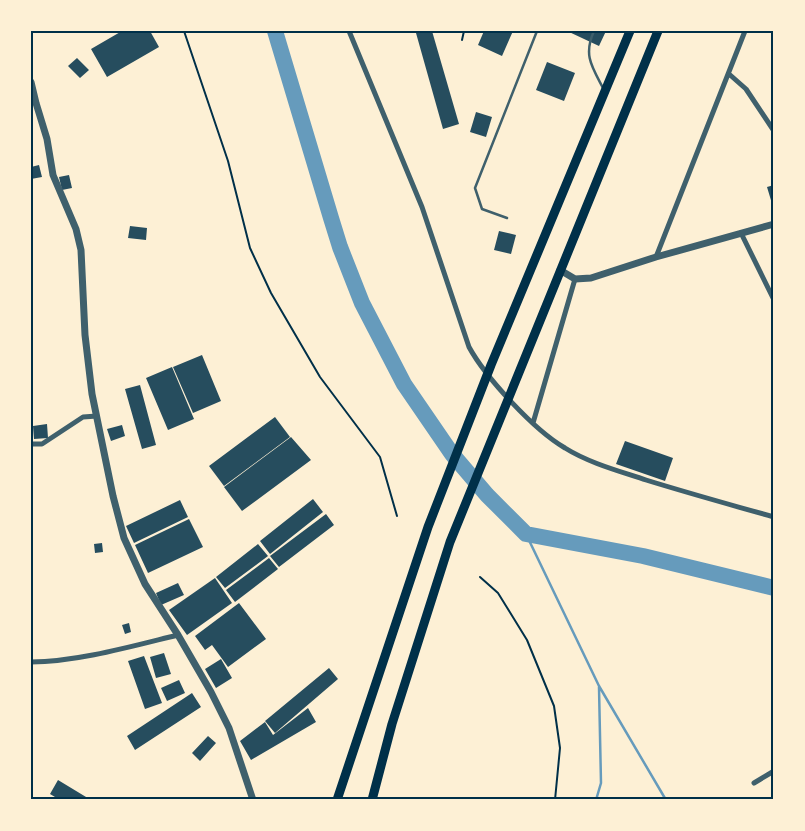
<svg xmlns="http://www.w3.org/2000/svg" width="805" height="831" font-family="'Zilla Slab',serif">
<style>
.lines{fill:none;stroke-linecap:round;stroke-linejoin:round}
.stream{stroke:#669bbc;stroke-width:2.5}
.river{stroke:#669bbc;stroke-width:16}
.building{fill:#264d5e}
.path{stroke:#003049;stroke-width:2}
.service{stroke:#3f606c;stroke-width:2.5}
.minor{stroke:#3f606c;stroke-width:5}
.tertiary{stroke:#3f606c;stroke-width:7}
.trunk{stroke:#003049;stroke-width:9}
.neatline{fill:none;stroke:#003049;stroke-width:2}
</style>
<rect width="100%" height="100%" fill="#fdf0d5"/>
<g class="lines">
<path class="stream" d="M526,534L599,686L666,800
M596,800L601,783L599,687"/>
<path class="river" d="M275,31L331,218L340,247L362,303L404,384L452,454L487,495L526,534L643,556L774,588"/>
</g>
<path class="building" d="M122,31H150L159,47L107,77L91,49Z
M422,31H432L459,124L443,129L416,33Z
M484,31H513L502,56L478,45Z
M567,31H606L599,46Z
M77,58L89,70L80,78L68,66Z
M547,62L575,73L564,101L536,90Z
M476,112L492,117L486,137L470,132Z
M39,165L42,177L31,179V167Z
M69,175L72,188L62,190L59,177Z
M774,185V207H773L767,187Z
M130,226L147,228L146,240L128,238Z
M499,231L516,235L511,254L494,250Z
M202,355L221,401L193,413L173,367Z
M172,367L194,419L168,430L146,378Z
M140,385L156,445L142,449L125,389Z
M275,417L290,437L224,486L209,466Z
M47,424L48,438L34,439L33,426Z
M122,425L125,436L111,441L107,429Z
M291,437L311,460L242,511L224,487Z
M625,441L673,458L665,481L616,464Z
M313,499L323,512L270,554L260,541Z
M180,500L188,517L134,543L126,526Z
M326,514L334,525L279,567L270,556Z
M189,519L203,547L148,573L135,545Z
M102,543L103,552L95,553L94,544Z
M258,544L268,556L225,588L216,577Z
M269,558L278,569L235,602L226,590Z
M215,578L232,603L187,635L169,610Z
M178,583L184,595L161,605L156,593Z
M239,603L266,639L228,667L212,645L205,650L195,636Z
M129,623L131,632L125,634L122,625Z
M164,653L171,674L156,678L150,657Z
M144,656L162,703L145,709L128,661Z
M221,659L232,678L216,688L205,669Z
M329,668L338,679L275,733L265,721Z
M179,680L185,693L167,701L161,688Z
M192,693L201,707L135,750L127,736Z
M308,708L316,722L251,760L240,741L265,722L273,735Z
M208,736L216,743L200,761L192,753Z
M58,780L91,800H60L50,794Z"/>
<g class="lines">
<path class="path" d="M184,31L228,161L250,248L271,293L320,377L380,457L397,516
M462,40L464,31
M480,577L498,593L527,640L554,706L560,748L555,800"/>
<path class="service" d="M594,31C583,55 592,67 603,88
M507,218L482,209L475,188L537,31"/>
<path class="minor" d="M349,31L422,207L469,347C486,378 534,430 565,448C589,463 619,471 646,480C688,493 731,505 774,517
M729,74L746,89L774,131
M741,233L774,300
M656,257L745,31
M533,423L575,279
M31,444H42L83,417L97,416
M31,662C77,662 133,646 178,635
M754,783L774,771"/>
<path class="tertiary" d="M31,82L36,103L47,139L53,175L76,229L81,250L85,335L92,394L113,496L124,538L145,584L178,635L211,692L229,728L253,800
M560,270L575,279L591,278L656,257L774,224"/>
<path class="trunk" d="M337,800L428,527L491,365L630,31
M372,800L392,724L450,542L658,31"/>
</g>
<rect width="805" height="831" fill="none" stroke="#fdf0d5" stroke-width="65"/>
<rect x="32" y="32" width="740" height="766" class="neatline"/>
</svg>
